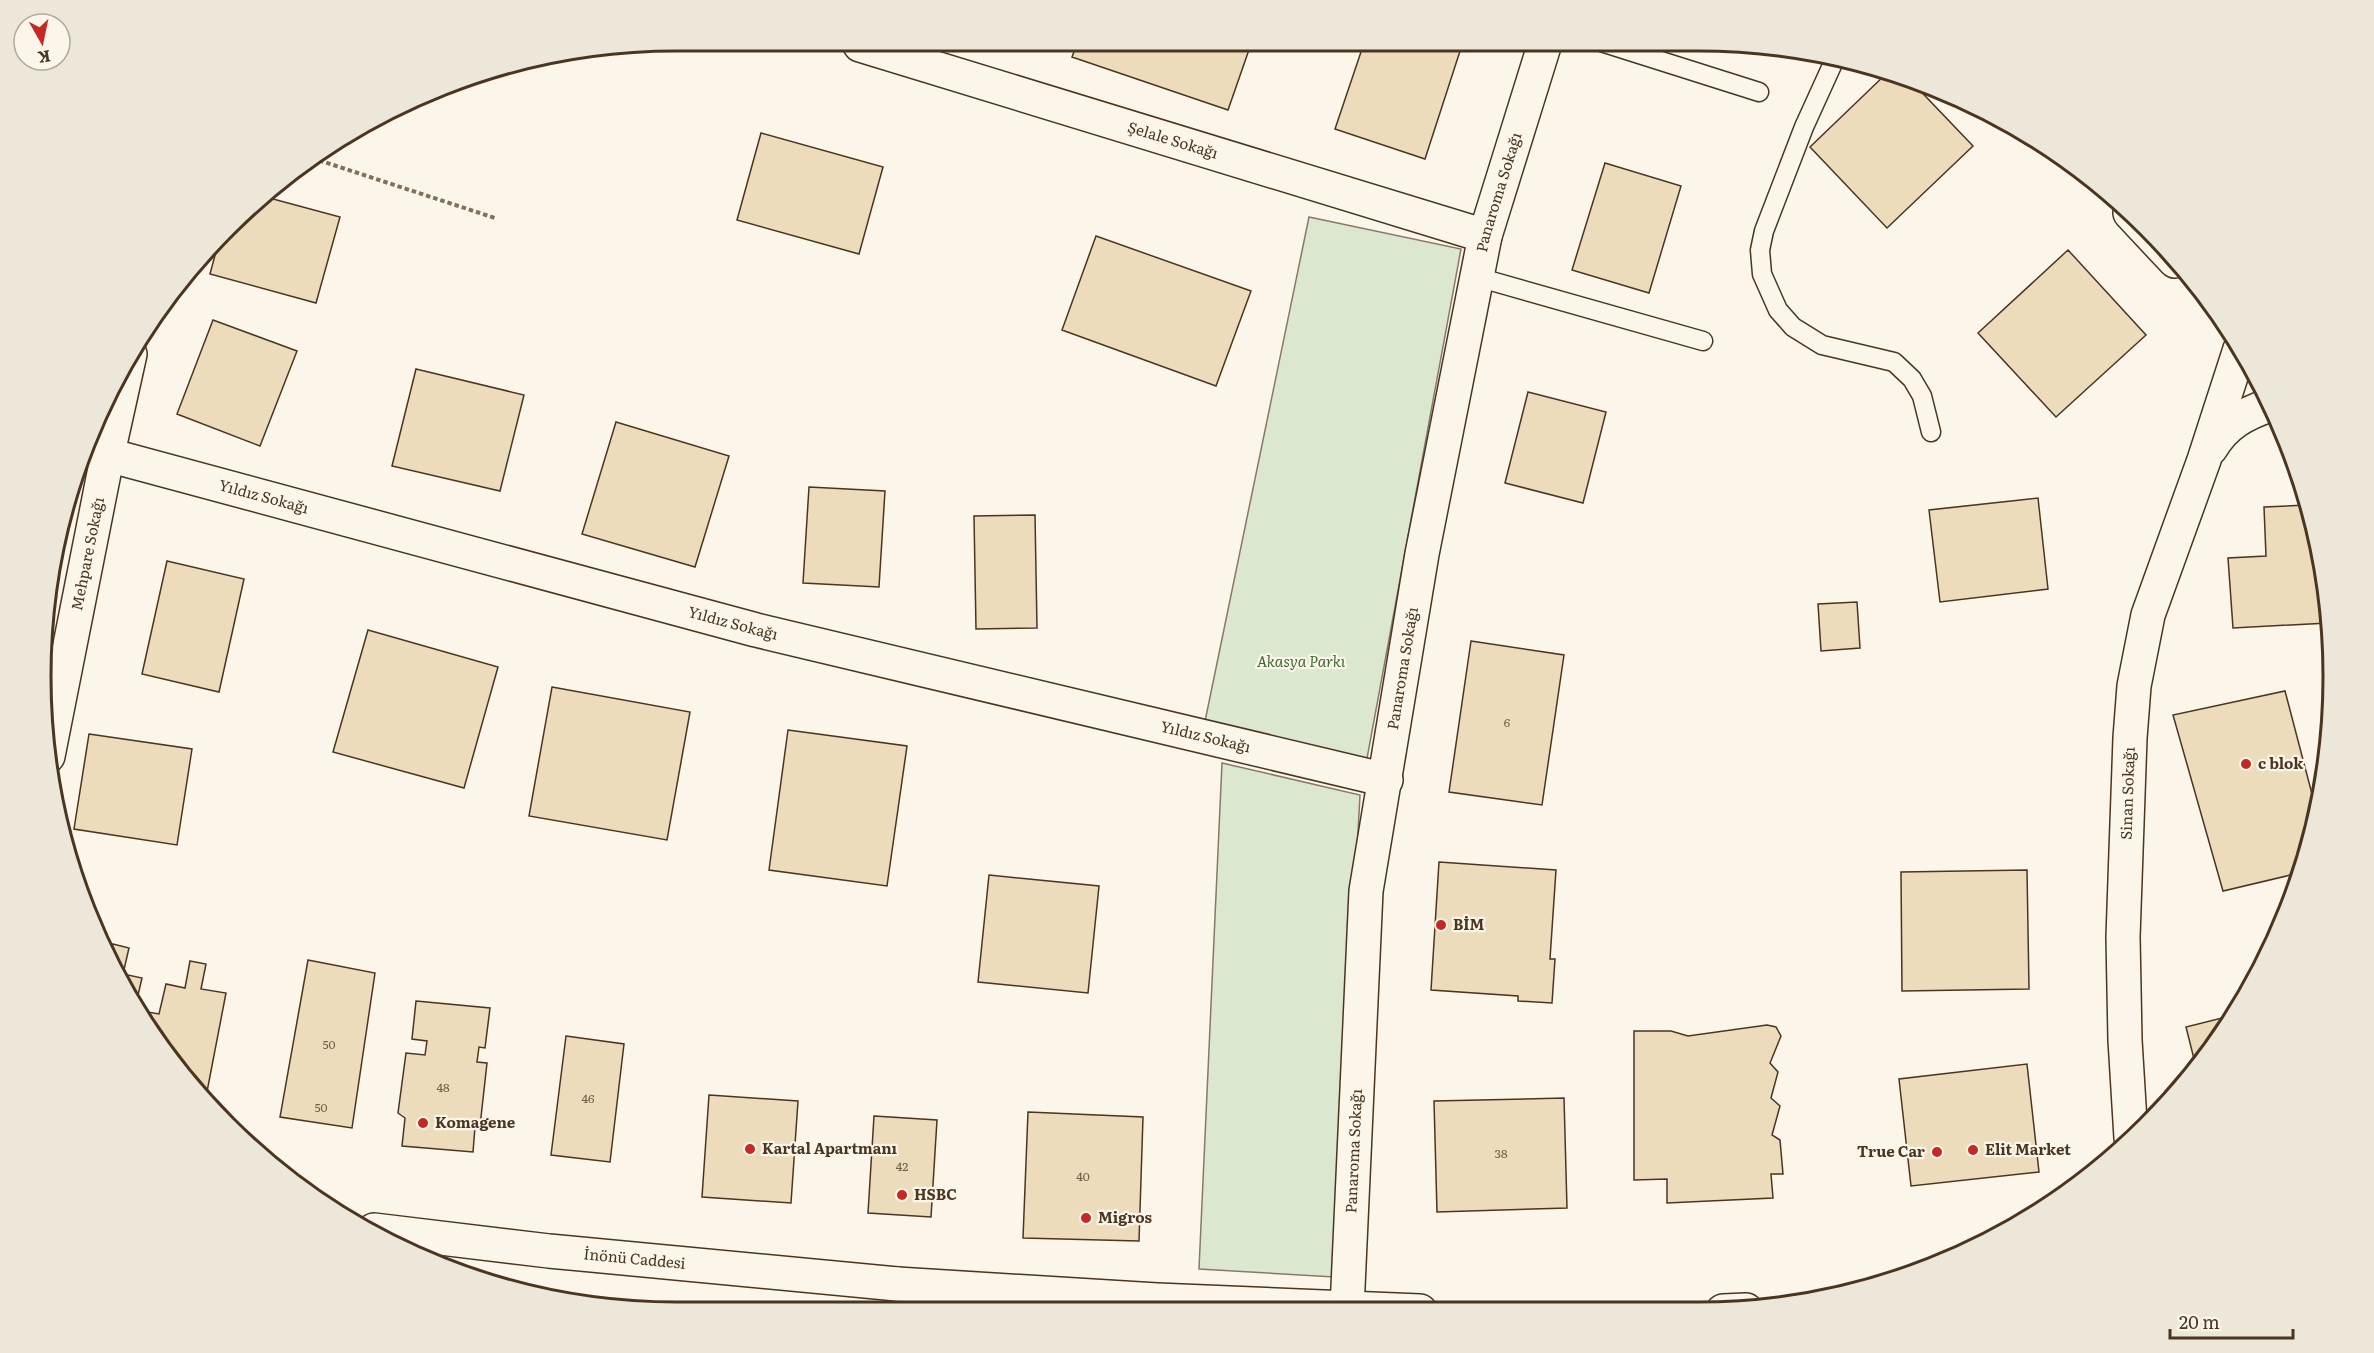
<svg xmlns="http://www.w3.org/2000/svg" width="2374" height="1353" font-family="Literata,serif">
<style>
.green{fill:#dce7d0;stroke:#887966;stroke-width:1.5}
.building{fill:#ecdcbc;stroke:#4a3520;stroke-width:1.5}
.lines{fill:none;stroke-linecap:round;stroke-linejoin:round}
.lane-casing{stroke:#4a3520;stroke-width:21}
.street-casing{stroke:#4a3520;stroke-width:36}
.secondary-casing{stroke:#4a3520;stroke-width:36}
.primary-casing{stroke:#4a3520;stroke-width:36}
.path{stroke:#7f6f5c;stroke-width:4;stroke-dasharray:4.5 3;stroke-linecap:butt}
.lane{stroke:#fbf6e9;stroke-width:18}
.street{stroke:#fbf6e9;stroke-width:33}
.secondary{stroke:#fbf6e9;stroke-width:33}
.primary{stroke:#fbf6e9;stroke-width:33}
.poi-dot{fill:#c62828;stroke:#fbf6e9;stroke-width:2}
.labels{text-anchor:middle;stroke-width:4.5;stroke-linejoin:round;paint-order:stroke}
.number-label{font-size:12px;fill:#725f47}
.street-label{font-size:15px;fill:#4a3520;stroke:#fbf6e9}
.park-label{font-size:15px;font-style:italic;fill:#436837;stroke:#fbf6e9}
.poi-label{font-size:15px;font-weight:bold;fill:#4a3520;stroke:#fbf6e9;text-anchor:start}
.rim{fill:none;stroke:#4a3520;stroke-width:3}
</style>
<rect width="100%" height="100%" fill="#fbf6e9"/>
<path class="green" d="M1309,217L1461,249L1366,764L1203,731Z
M1222,763L1360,795L1334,1277L1199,1269Z"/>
<path class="building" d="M1711,42H1733L1732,46Z
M1364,43H1446L1461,48L1425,159L1335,129Z
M1077,44H1251L1228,110L1072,57Z
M1888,72L1907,77L1973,146L1887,228L1810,147Z
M761,133L883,167L859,254L737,220Z
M1605,163L1681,186L1649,293L1572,270Z
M262,196L340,217L316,303L210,274L221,233Z
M1096,236L1251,291L1216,386L1062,330Z
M2068,250L2146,335L2056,417L1978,333Z
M213,320L297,351L260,446L177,414Z
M416,369L524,395L500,491L392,466Z
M1528,392L1606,412L1583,503L1505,483Z
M616,422L729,456L695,567L582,534Z
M809,487L885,491L879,587L803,583Z
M2038,498L2048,589L1940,602L1929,510Z
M2307,505L2321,552L2328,623L2233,628L2228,558L2266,556L2264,507Z
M1035,515L1037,628L976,629L974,516Z
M167,561L244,579L219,692L142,674Z
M1857,602L1860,648L1821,651L1818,604Z
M368,630L498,667L464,788L333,752Z
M1471,641L1564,655L1542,805L1449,792Z
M552,687L690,712L667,840L529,816Z
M2285,691L2317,813L2299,873L2223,891L2173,715Z
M788,730L907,746L887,886L769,870Z
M89,734L192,749L177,845L74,829Z
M1439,862L1556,870L1550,959H1555L1552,1003L1518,1001V996L1431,990Z
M2027,870L2029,989L1902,991L1901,872Z
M989,875L1099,886L1088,993L978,982Z
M113,944L129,948L123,974L142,978L135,1008L126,994L109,958Z
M308,960L375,973L352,1128L280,1117Z
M190,961L206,964L201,989L226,993L206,1097H203L172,1064L136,1010L159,1014L166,984L185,988Z
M416,1001L490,1008L485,1048L479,1047L477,1062L487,1063L480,1126L475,1127L473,1152L402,1146L405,1118L398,1113L406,1053L425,1055L427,1041L412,1039Z
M2234,1015L2227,1030L2196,1067L2186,1027Z
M1767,1025L1776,1027L1781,1036L1770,1063L1778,1072L1771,1098L1780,1106L1772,1135L1780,1140L1783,1174H1771L1773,1198L1667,1203V1179L1634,1180V1031H1671L1688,1036Z
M566,1036L624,1044L610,1162L551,1155Z
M2027,1064L2039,1172L1911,1186L1899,1079Z
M709,1095L798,1101L791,1203L702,1197Z
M1564,1098L1567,1208L1437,1212L1434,1101Z
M1028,1112L1143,1117L1139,1241L1023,1238Z
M874,1116L937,1120L931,1217L868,1213Z"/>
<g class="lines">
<g class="lane-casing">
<path id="lane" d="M1601,42L1759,92
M1834,61L1804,127L1764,231L1760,250L1762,274L1778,310L1793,327L1822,345L1894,362L1912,379L1922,396L1931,432
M1477,277L1703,341"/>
</g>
<g class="street-casing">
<g id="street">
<path id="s1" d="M860,45L1485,236"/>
<path d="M2211,448C2225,424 2244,414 2270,405"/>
<path id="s2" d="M86,449L756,630L1386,780"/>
<path id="s3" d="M48,756L108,453L130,354"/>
<path id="s4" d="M2131,1138L2125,1040L2123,937L2130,738L2134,686L2148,615L2204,460L2240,349"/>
<path id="s5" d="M1347,1309L1366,891L1422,554L1485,236L1545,43"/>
</g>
</g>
<g class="secondary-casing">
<g id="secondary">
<path d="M2130,213L2175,261"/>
<path id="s6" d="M374,1230L549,1251L897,1284"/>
</g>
</g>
<g class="primary-casing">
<path id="primary" d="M897,1284L1157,1300L1420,1311
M1723,1311L1746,1310"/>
</g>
<path class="path" d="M312,158L495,218"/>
<use href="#lane" class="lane"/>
<use href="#street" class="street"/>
<use href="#secondary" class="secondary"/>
<use href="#primary" class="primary"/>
</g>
<g class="poi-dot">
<circle cx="2246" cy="764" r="6"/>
<circle cx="1441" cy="925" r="6"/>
<circle cx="423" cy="1123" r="6"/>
<circle cx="750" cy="1149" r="6"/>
<circle cx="1973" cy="1150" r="6"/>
<circle cx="1937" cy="1152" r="6"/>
<circle cx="902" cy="1195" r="6"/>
<circle cx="1086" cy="1218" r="6"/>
</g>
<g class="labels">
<g class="number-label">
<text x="1507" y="727">6</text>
<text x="329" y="1049">50</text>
<text x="443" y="1092">48</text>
<text x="588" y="1103">46</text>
<text x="321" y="1112">50</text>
<text x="1501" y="1158">38</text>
<text x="902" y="1171">42</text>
<text x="1083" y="1181">40</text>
</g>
<g class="street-label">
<text dy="5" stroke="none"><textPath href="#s1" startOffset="327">Şelale Sokağı</textPath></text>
<text dy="5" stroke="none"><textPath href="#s5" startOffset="1130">Panaroma Sokağı</textPath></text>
<text dy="5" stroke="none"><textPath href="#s2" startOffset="184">Yıldız Sokağı</textPath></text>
<text dy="5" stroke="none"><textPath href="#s3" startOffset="206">Mehpare Sokağı</textPath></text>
<text dy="5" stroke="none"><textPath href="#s2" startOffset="670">Yıldız Sokağı</textPath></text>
<text dy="5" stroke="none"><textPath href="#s5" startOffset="644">Panaroma Sokağı</textPath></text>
<text dy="5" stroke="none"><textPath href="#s2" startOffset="1156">Yıldız Sokağı</textPath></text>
<text dy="5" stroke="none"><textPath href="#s4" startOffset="345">Sinan Sokağı</textPath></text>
<text dy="5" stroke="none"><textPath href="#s5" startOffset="158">Panaroma Sokağı</textPath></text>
<text dy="5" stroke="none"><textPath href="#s6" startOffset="262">İnönü Caddesi</textPath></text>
</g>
<g class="park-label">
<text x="1301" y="667">Akasya Parkı</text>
</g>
<g class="poi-label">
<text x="2258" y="769">c blok</text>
<text x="1453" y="930">BİM</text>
<text x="435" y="1128">Komagene</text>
<text x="762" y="1154">Kartal Apartmanı</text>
<text x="1985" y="1155">Elit Market</text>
<text x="1925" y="1157" text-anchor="end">True Car</text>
<text x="914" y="1200">HSBC</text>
<text x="1098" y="1223">Migros</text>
</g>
</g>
<path d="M0 0H2374V1353H0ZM676 51H1698A625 625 0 0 1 2323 676V677A625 625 0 0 1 1698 1302H676A625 625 0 0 1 51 677V676A625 625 0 0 1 676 51Z" fill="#ede7d9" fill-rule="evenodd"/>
<path class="rim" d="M676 51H1698A625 625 0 0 1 2323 676V677A625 625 0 0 1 1698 1302H676A625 625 0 0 1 51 677V676A625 625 0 0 1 676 51Z"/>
<g transform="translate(42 42) rotate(171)"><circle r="28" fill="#fbf6e9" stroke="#b4a999" stroke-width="1.5"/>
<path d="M0-4.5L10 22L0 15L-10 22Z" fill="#c62828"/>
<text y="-9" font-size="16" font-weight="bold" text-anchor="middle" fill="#4a3520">K</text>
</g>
<path d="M2170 1329v9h123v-9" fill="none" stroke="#4a3520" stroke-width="3"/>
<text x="2179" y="1329" font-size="18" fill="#4a3520" stroke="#fbf6e9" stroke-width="4.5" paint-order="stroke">20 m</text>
</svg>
